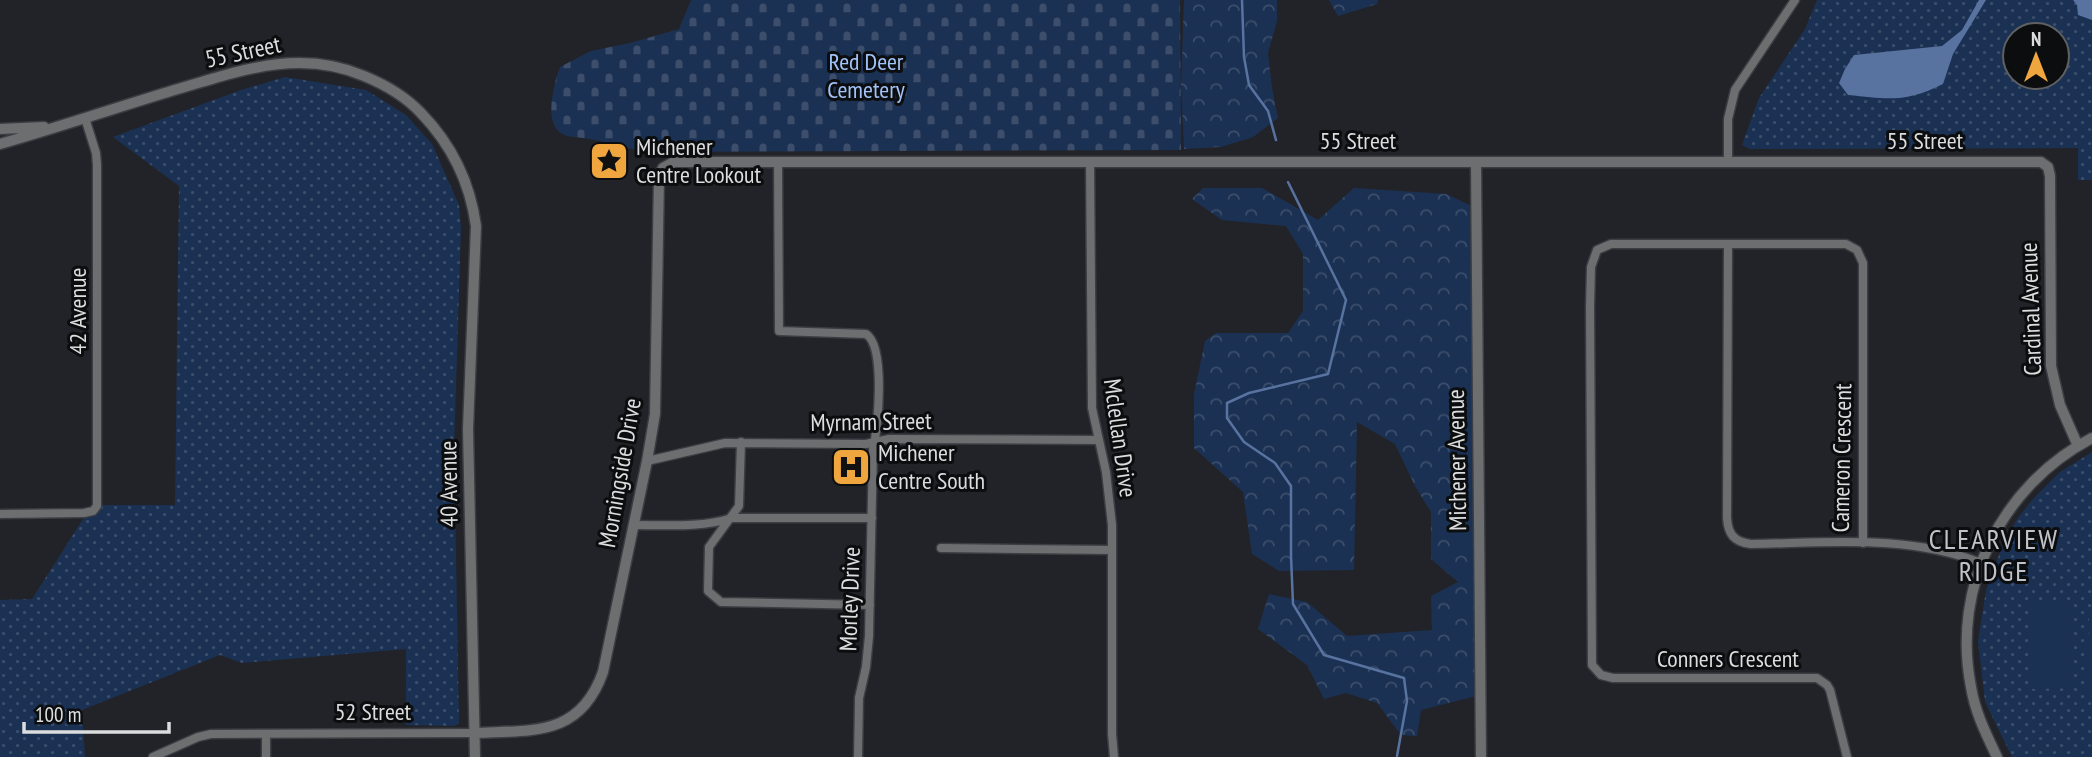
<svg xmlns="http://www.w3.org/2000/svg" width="2092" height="757" font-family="'PT Sans Narrow',sans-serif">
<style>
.forest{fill:url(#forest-crowns)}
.cemetery{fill:url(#cemetery-stones)}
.park{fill:url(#park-dots);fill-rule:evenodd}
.pitch{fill:#1b3153}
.water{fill:#5873a0}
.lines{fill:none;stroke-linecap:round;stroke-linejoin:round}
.stream{stroke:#5873a0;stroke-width:2.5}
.minor-casing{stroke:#3b3d42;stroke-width:11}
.tertiary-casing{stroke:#3b3d42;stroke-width:13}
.minor{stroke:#6c6e70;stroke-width:8}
.tertiary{stroke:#6c6e70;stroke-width:10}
.labels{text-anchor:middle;stroke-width:6;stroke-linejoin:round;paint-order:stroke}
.street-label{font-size:24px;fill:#dbdddf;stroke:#0b0d0e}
.park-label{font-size:24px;fill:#a2c3fa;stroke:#0b0d0e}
.poi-label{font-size:24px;fill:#dbdddf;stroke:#0b0d0e;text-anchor:start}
.quarter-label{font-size:28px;letter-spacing:2px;fill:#c0c4ca;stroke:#0b0d0e}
</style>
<defs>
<pattern id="forest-crowns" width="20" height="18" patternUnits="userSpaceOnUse" patternTransform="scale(1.75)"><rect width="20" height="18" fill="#1b3153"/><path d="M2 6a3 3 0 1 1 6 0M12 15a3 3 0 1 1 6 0" fill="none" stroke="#3c4e6b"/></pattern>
<pattern id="cemetery-stones" width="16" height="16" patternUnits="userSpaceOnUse" patternTransform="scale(1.75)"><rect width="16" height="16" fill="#1b3153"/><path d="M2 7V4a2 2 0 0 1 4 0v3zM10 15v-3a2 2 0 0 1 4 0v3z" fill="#3c4e6b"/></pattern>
<pattern id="park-dots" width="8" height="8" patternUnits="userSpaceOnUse" patternTransform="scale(1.75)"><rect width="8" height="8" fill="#1b3153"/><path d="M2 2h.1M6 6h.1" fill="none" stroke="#3c4e6b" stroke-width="1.8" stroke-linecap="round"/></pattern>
</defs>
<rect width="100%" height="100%" fill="#212328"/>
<path class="forest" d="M1184,0H1277V21L1268,53L1272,88L1278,118L1253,137L1221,147L1184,149L1181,85Z
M1329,0H1378L1377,4L1338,16Z
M1203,188H1262L1318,220L1354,188L1446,194L1476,208L1480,695L1421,710L1417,736L1401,735L1377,703L1346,693L1324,699L1307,665L1258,629L1269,594L1307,602L1347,636L1432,630L1431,596L1458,582L1431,559V512L1415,486L1395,444L1357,422L1354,570L1279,571L1252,554L1243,492L1194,448V394L1205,341L1216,333H1288L1303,311V254L1286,226L1222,220L1192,199Z"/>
<path class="cemetery" d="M691,0H1180L1181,150L648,152C628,149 609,142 589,139C581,137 570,138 562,134C543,123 554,83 560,67L591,51L630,43L679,29Z"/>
<path class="park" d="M1817,0H2092V180H2078V148L1750,149L1742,145L1759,98L1805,29ZM2015,35H2057V77H2015Z
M285,77L366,90L406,115L432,144L459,205L461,228L454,448L459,723L454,726L406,725V649L242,663L220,655L82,710L85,757H0V600L32,599L85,516L96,505H175L179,186L113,137L241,90Z
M2092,452V757H2012L1985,702L1978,641L1986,590L2002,547L2017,519L2033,499L2060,472Z"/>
<path class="pitch" d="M2029,602L2073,603V688L2029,689Z
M2089,613H2092V693H2087Z"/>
<path class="water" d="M1979,0H1986L1953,54L1943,84C1905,103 1888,99 1848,95L1839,83L1845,69L1854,55L1942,46L1962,30Z
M2073,0H2092V20L2078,15L2077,5Z"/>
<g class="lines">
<path class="stream" d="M1242,0L1244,57L1249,85L1268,111L1276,140
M1288,182L1346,300L1328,374L1249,393L1227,403V418L1244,442L1275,463L1291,486V556L1293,604L1324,655L1404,678L1407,701L1397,756"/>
<g class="minor-casing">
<path id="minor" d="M778,162L779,331L866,334C886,346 878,429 873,450L869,636L866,667L859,698L858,757
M1728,162V119L1735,90L1795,0
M1728,244L1727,518C1728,534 1734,542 1751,544C1827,543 1908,534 1981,563
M741,442L739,506L709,547L708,591L721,602L870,605
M647,461L725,443L866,444L889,439L1098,440
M0,514L84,513L93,511L97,506V165L96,153L85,118
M634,525C666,525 701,528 732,518H872
M941,548L1112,550V525L1106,472L1092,408L1090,162
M1112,550V734L1114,757
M266,734V757
M153,757L198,737L211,734L475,733
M1847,757L1830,690L1827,685L1817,678H1613L1601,675L1592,665L1590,307L1591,267L1597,250L1611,244H1846L1857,250L1863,263V543"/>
</g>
<g class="tertiary-casing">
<path id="tertiary" d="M0,129L44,127
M0,144C56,128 112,109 168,92C234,73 296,47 364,76C386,85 405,96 421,113C452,145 470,182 476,226L468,429L475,757
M1476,162L1481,757
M475,733C533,730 580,737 603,672L647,461L655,414L659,176L663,168L674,162H2041L2048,167L2050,176L2051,366L2060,405L2078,446
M1997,757C1986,734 1975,712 1971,687C1951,586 2002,485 2092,438"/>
</g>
<use href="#minor" class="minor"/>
<use href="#tertiary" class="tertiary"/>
</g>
<defs>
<g id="sight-square" transform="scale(2.0125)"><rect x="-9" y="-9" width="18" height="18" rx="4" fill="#f0a63e" stroke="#0b0d0e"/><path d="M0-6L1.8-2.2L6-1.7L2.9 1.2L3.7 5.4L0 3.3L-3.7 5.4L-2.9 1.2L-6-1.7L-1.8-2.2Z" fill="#111"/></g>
<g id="hospital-square" transform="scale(2.0125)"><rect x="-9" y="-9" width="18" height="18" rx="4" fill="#f0a63e" stroke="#0b0d0e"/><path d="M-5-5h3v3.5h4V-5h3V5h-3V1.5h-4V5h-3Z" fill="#111"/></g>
</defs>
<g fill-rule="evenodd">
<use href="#sight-square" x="609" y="161"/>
<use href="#hospital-square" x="851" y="467"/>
</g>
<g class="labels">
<g class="street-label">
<text transform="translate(243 52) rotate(-12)" y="8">55 Street</text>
<text x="1358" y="149">55 Street</text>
<text x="1925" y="149">55 Street</text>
<text transform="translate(2031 309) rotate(-92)" y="8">Cardinal Avenue</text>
<text transform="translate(78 311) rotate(-90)" y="8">42 Avenue</text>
<text transform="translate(871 422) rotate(-1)" y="8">Myrnam Street</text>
<text transform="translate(1120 438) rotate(82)" y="8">Mclellan Drive</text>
<text transform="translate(1842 458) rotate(-89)" y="8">Cameron Crescent</text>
<text transform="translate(1457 460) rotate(-91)" y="8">Michener Avenue</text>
<text transform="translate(620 473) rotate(-80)" y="8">Morningside Drive</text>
<text transform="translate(449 484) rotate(-91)" y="8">40 Avenue</text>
<text transform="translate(850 599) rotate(-88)" y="8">Morley Drive</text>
<text x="1728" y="667">Conners Crescent</text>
<text x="373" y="720">52 Street</text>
</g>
<g class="park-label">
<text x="866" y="70">Red Deer<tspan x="866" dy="28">Cemetery</tspan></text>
</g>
<g class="poi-label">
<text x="636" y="155">Michener<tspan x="636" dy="28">Centre Lookout</tspan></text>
<text x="878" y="461">Michener<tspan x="878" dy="28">Centre South</tspan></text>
</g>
<g class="quarter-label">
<text x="1994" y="549">CLEARVIEW<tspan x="1994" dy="32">RIDGE</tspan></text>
</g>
</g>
<g transform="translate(2036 56)"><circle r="33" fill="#0b0d0e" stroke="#5e6062" stroke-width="2"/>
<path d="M0-5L12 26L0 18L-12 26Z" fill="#f0a63e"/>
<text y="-10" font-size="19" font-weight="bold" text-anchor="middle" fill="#dbdddf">N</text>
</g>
<path d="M24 722v10h145v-10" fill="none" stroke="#dbdddf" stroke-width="3.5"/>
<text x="35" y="722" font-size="21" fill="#dbdddf" stroke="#0b0d0e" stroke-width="5" paint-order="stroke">100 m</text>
</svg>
